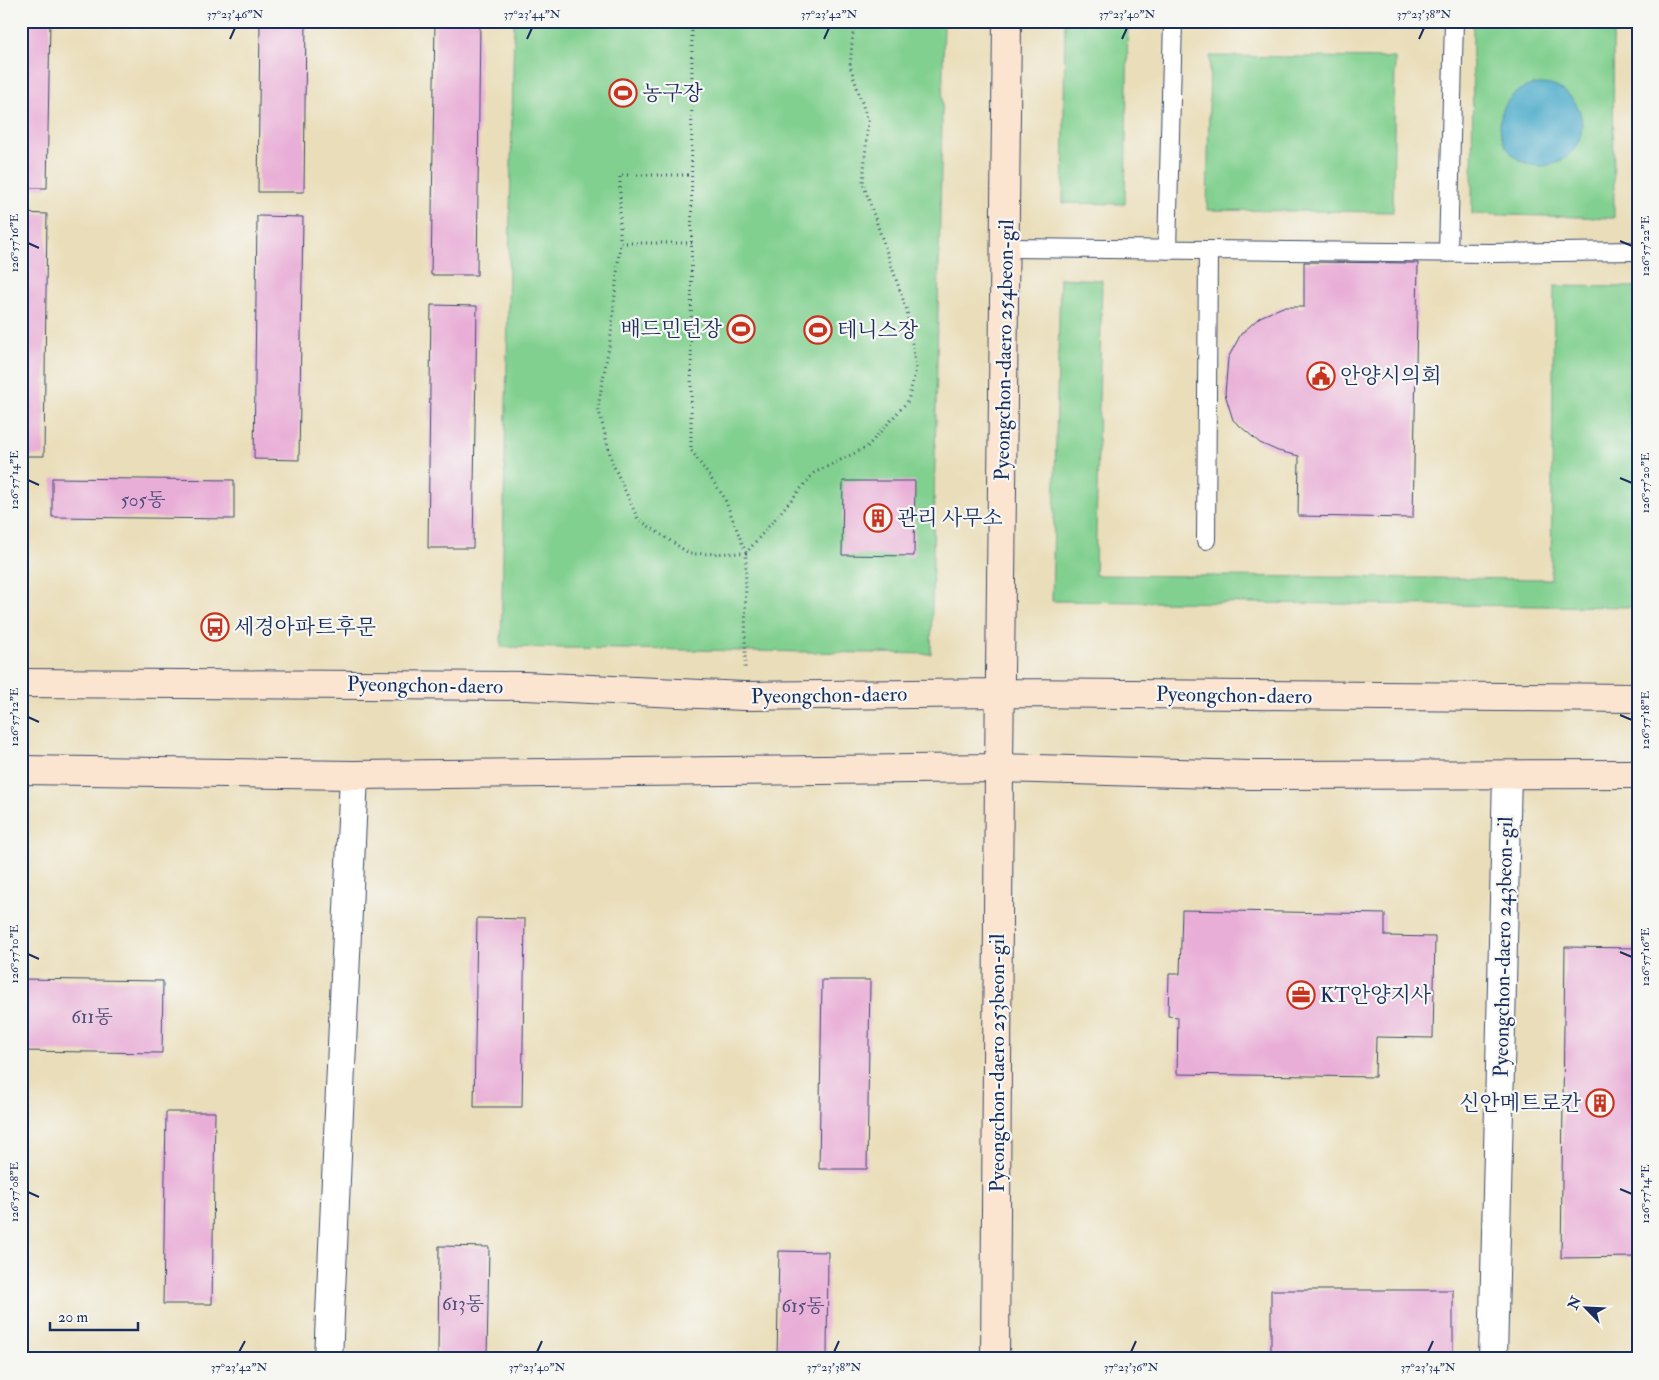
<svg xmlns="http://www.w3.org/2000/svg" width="1659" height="1380" font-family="'IM FELL Double Pica','Noto Serif KR',serif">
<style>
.green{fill:#82d090;stroke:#4e8077}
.water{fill:#4cabcb;stroke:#346d94}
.building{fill:#e9aed7}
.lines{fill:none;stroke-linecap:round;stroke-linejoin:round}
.lane-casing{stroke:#3a496c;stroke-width:20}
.street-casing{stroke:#3a496c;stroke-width:30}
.secondary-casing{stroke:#3a496c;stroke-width:30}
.path{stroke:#3a496c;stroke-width:3;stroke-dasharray:1 4;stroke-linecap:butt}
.lane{stroke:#fff;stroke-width:18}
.street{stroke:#fff;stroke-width:28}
.secondary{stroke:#fce5d0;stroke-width:28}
.ticks{fill:none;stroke:#1b2f5e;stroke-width:2}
.labels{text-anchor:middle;stroke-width:4.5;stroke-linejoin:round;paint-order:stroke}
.number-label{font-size:19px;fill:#4e4f7c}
.poi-label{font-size:21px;fill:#1b2f5e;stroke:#f6f6f2;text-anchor:start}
.street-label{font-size:21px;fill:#1b2f5e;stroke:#f6f6f2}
.neatline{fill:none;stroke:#1b2f5e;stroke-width:2}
.ticks-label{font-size:12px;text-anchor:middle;fill:#1b2f5e}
</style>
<rect width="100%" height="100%" fill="#f6f6f2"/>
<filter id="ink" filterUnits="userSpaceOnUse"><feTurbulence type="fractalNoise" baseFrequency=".02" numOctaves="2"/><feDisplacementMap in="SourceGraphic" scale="10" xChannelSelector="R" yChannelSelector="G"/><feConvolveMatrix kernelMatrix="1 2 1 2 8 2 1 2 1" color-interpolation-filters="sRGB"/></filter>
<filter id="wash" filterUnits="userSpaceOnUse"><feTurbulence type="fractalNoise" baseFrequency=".0096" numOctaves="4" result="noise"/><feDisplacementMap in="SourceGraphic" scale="20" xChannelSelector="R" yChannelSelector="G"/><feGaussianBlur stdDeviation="1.12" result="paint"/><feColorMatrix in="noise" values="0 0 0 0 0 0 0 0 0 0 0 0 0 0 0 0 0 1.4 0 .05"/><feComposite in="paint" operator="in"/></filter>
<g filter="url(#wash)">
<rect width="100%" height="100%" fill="#eadeba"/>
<path class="green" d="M514,21H944L931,654L501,647Z
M1065,21H1128L1125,204L1063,203Z
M1473,21H1613L1614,218L1472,214Z
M1210,56L1395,58L1393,212L1207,210Z
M1060,278L1102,280L1095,575L1551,579L1554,286L1638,287V607L1052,601Z"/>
<path class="water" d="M1500 125a41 41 0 1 1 82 0a41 41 0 1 1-82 0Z"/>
<g id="blocks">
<path class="building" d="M21,21H50L47,188H21Z
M260,21H306L304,192H258Z
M435,21H480L477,275H431Z
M21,213L47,214L44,456H21Z
M257,216L303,217L299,460L254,459Z
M1304,262L1418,263L1413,518L1298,516L1299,456L1278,451L1260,443L1233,420L1225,394L1228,358L1241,334L1260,317L1283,307H1304Z
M431,305L477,306L473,548H428Z
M52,478L234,480V519L52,517Z
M843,481H915L914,556L842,555Z
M1182,910L1385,914V936L1435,937L1433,1038L1376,1037L1375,1077L1177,1074L1178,1017L1168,1016L1169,974H1180Z
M477,918L525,919L522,1107H474Z
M1565,947L1638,948V1257L1561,1258Z
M21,979L163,981L162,1053L21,1051Z
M822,980H870L867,1169H819Z
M166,1112H215L212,1304H163Z
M439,1246L489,1247L487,1359H438Z
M779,1251L828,1252L827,1359H777Z
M1271,1290H1453V1359H1271Z"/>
</g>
</g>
<g filter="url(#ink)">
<use href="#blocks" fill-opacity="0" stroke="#3a496c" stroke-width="1"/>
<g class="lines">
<g class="lane-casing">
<path id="lane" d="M1005,248L1490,253L1638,251
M1167,250L1173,21
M1448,253L1454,21
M1206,540L1208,251"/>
</g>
<g class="street-casing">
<path id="street" d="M328,1359L354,775
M1493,1359L1507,775"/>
</g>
<g class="secondary-casing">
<path id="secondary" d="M21,683L525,686L744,696L1000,693L1638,698
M21,770L354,775L999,768L1249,775L1638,774
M995,1359L999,768L1007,21"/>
</g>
<path class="path" d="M692,21L691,450L724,497L746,553L745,668
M620,243V175H692
M692,243H620L611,335L598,407L612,462L638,519L690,554L746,553L814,473L867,447L908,401L916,369L907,311L863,183L868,121L850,66L854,21"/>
<use href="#lane" class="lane"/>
<use href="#street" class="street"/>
<use href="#secondary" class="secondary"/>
</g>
</g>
<path class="ticks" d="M230,39L235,28M527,39L532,28M824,39L829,28M1122,39L1127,28M1419,39L1424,28M1620,241L1632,246M28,243L39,248M1620,478L1632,483M28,480L39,485M1620,715L1632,720M28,717L39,722M1620,952L1632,957M28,954L39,959M1620,1189L1632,1194M28,1192L39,1197M239,1352L245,1341M537,1352L542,1341M834,1352L839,1341M1131,1352L1136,1341M1428,1352L1433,1341"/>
<defs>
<g id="stadium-ring" transform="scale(1.4375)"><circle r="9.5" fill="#f6f6f2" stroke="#c8321e" stroke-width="1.5"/><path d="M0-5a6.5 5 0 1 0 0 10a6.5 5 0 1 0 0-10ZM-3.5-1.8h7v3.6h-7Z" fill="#c8321e"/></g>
<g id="civic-ring" transform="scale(1.4375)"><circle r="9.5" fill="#f6f6f2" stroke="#c8321e" stroke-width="1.5"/><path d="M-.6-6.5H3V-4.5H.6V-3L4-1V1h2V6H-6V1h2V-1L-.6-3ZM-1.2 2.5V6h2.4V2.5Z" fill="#c8321e"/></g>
<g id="building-ring" transform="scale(1.4375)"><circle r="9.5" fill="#f6f6f2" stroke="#c8321e" stroke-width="1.5"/><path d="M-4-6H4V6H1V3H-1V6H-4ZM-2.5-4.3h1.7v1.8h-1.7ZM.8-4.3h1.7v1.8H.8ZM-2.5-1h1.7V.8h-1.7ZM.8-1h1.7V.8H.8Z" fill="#c8321e"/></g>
<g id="bus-ring" transform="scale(1.4375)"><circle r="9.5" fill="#f6f6f2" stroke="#c8321e" stroke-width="1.5"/><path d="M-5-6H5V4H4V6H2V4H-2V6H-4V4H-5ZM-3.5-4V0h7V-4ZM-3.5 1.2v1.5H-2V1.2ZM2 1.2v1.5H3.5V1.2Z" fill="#c8321e"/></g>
<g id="office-ring" transform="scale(1.4375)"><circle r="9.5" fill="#f6f6f2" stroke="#c8321e" stroke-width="1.5"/><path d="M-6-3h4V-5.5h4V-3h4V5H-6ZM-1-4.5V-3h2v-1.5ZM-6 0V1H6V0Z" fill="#c8321e"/></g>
</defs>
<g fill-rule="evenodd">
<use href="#stadium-ring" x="623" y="93"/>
<use href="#stadium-ring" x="741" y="329"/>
<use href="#stadium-ring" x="818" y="330"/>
<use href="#civic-ring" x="1321" y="376"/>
<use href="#building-ring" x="878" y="518"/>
<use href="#bus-ring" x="215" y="627"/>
<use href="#office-ring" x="1301" y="995"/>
<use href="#building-ring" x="1600" y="1103"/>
</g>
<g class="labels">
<g class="number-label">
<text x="143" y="506">505동</text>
<text x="92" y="1023">611동</text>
<text x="463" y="1310">613동</text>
<text x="803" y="1312">615동</text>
</g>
<g class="poi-label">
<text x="642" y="100">농구장</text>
<text x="722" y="336" text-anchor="end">배드민턴장</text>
<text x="837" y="337">테니스장</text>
<text x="1340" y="383">안양시의회</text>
<text x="897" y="525">관리 사무소</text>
<text x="234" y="634">세경아파트후문</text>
<text x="1320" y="1002">KT안양지사</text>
<text x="1581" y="1110" text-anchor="end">신안메트로칸</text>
</g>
<g class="street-label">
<text transform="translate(1004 350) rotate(-89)" y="7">Pyeongchon-daero 254beon-gil</text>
<text transform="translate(425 685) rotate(1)" y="7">Pyeongchon-daero</text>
<text transform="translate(829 695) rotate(-1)" y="7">Pyeongchon-daero</text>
<text transform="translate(1234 695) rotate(1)" y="7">Pyeongchon-daero</text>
<text transform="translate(1503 947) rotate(-89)" y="7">Pyeongchon-daero 243beon-gil</text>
<text transform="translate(997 1063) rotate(-90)" y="7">Pyeongchon-daero 253beon-gil</text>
</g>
</g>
<rect width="1659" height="1380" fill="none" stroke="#f6f6f2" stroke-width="55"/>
<g transform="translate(1586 1308) rotate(294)" stroke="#f6f6f2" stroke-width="4" paint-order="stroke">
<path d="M0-4L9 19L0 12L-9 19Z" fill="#1b2f5e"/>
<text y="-8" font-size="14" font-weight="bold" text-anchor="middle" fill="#1b2f5e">N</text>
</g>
<path d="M50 1322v8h88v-8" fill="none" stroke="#1b2f5e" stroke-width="2.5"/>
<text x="58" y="1322" font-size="15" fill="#1b2f5e" stroke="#f6f6f2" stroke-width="4" paint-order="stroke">20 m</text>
<rect x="28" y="28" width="1604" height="1324" class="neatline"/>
<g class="ticks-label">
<text x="235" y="18">37°23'46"N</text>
<text x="532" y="18">37°23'44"N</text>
<text x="829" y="18">37°23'42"N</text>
<text x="1127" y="18">37°23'40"N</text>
<text x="1424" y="18">37°23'38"N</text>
<text transform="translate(14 243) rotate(-90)" y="4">126°57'16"E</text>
<text transform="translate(1645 246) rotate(-90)" y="4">126°57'22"E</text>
<text transform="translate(14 480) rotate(-90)" y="4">126°57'14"E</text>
<text transform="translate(1645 483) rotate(-90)" y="4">126°57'20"E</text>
<text transform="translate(14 717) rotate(-90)" y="4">126°57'12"E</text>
<text transform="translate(1645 720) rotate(-90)" y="4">126°57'18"E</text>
<text transform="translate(14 954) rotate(-90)" y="4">126°57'10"E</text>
<text transform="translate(1645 957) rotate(-90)" y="4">126°57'16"E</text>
<text transform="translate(14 1192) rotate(-90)" y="4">126°57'08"E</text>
<text transform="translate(1645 1194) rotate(-90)" y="4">126°57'14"E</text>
<text x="239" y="1371">37°23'42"N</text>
<text x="537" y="1371">37°23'40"N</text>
<text x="834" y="1371">37°23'38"N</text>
<text x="1131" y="1371">37°23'36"N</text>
<text x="1428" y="1371">37°23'34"N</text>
</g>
</svg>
